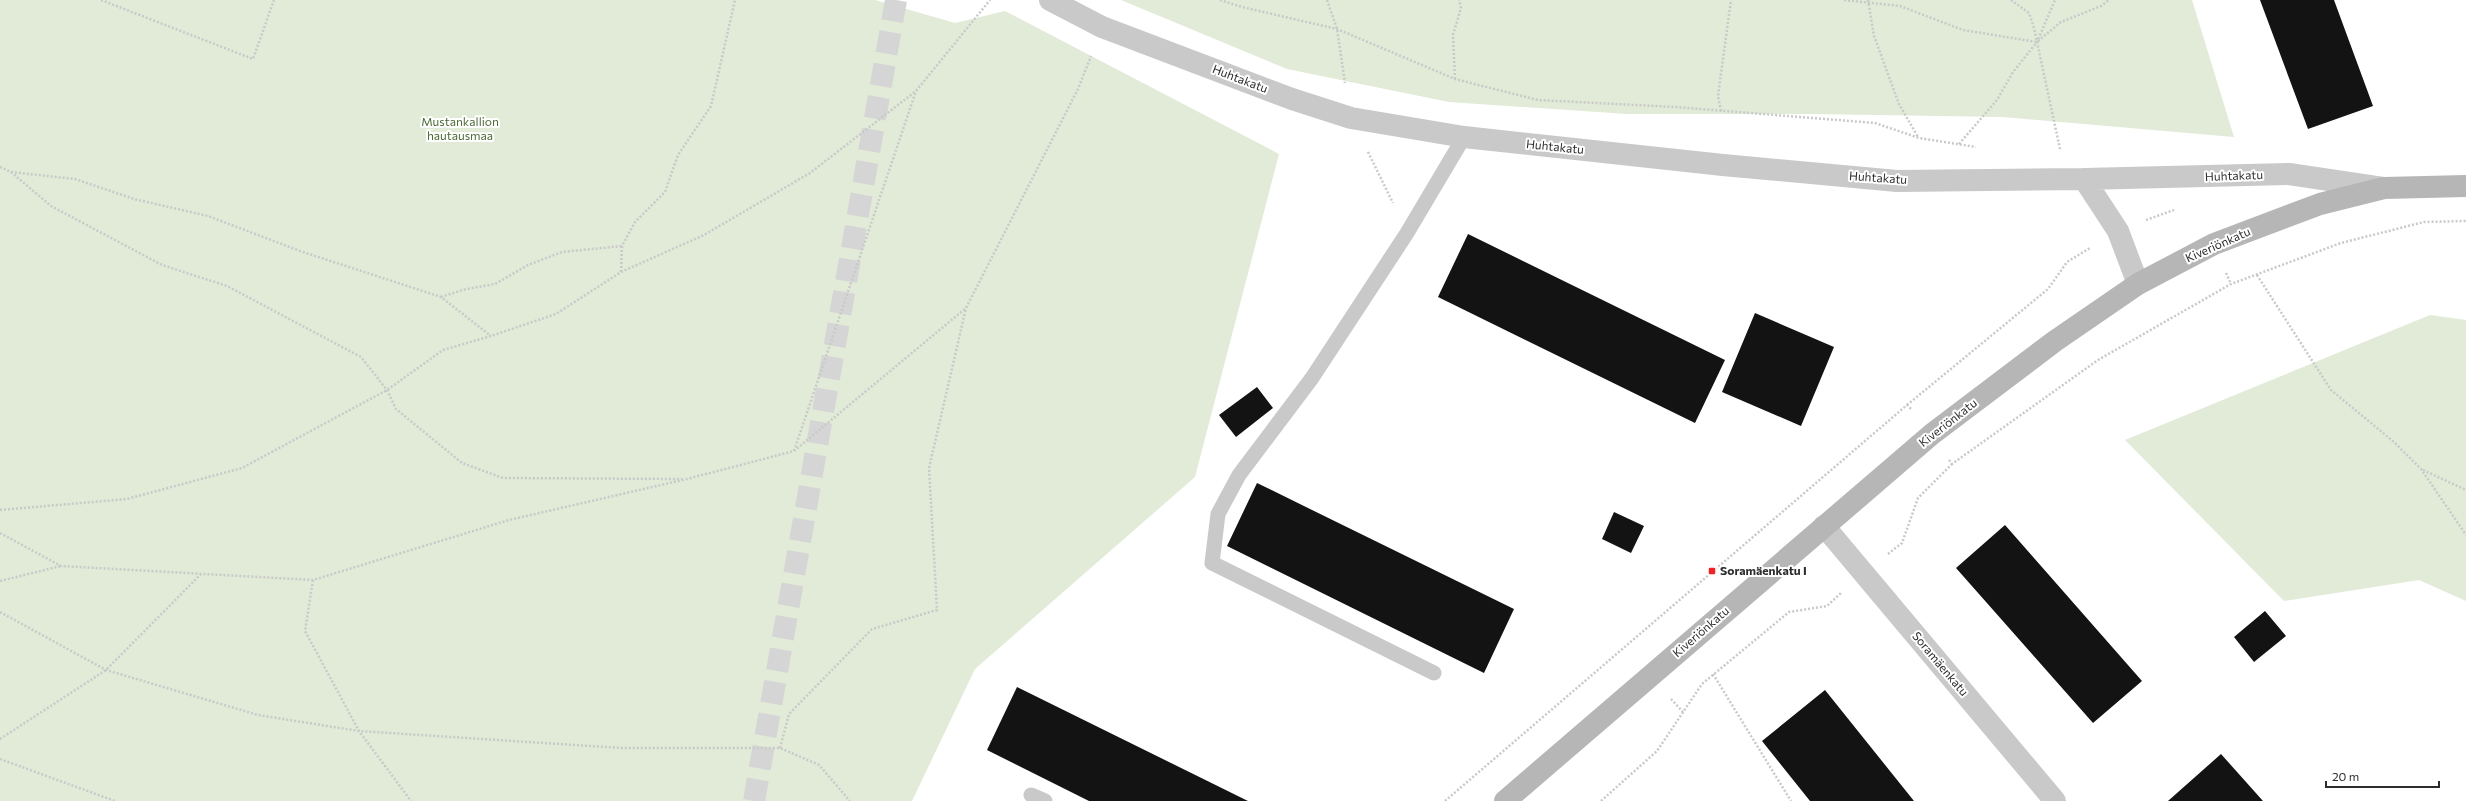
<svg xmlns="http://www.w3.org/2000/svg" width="2466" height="801" font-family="Commissioner,sans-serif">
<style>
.green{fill:#e1ebd8}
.building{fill:#131313}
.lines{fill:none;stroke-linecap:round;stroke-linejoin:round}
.secondary-tunnel{stroke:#d5d5d5;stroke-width:22;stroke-dasharray:22 11;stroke-linecap:butt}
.path{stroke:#c9c9c9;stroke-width:2.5;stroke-dasharray:2 2;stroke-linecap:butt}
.lane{stroke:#c9c9c9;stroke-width:15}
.street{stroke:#c9c9c9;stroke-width:22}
.secondary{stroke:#b6b6b6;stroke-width:22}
.poi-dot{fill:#ef2324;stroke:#fff;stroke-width:1.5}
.labels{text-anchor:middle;stroke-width:4;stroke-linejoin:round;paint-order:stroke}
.street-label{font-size:12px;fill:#2c2c2c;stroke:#fff}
.park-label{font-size:12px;fill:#4c6a38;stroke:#fff}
.poi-label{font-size:12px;font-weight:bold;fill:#2c2c2c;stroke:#fff;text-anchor:start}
</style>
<rect width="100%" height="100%" fill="#fff"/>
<path class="green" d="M0,0H875L955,23L1005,11L1279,154L1195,477L975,669L912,801H0Z
M1121,0H2192L2234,137L2003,117L1813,114H1627L1449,102L1287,69Z
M2430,315L2466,320V601L2419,580L2284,601L2125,440Z"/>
<path class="building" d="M2260,0H2334L2373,106L2308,129Z
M1468,234L1725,360L1695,423L1438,297Z
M1755,313L1834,347L1801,426L1722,392Z
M1257,387L1273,408L1236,437L1219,415Z
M1257,483L1514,609L1484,673L1227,546Z
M1614,512L1644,526L1631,553L1602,539Z
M2005,525L2142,681L2093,723L1956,568Z
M2265,611L2286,636L2254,662L2234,637Z
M1017,687L1248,801H1089L987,750Z
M1825,690L1914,801H1810L1762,741Z
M2221,754L2263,801H2168Z"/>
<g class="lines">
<path class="secondary-tunnel" d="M754,801L896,0"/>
<path class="path" d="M101,0L253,59L274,0
M1220,0L1242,7L1337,29L1455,79L1538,100L1675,107L1875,123L1919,138L1976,147
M1327,0L1337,29L1345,83
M1844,0L1900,6L1963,30L2037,42L2061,22L2101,6L2109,0
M1868,0L1874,36L1899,104L1918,137
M2011,0L2029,13L2034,28L2060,149
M1455,79L1453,35L1461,8L1459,0
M1721,111L1718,96L1731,0
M1959,144L1997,100L2013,72L2037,42L2055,0
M1368,152L1393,203
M0,167L11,172L75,179L134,199L208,216L300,251L441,297L491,336
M11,172L51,206L162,265L227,286L361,357L387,390L396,409L462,463L503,478L682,479
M2146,220L2174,210
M621,272L622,246L635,222L665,192L678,155L711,106L735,0
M2226,273L2231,284
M2257,275L2331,390L2394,442L2421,469L2466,535
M441,297L466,289L495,284L528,265L562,252L622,246
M1907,405L2048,289L2067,262L2090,248
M794,451L966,308L1078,89L1091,56
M1949,460L1952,464L2098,360L2231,284L2341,243L2424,222L2466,221
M2423,470L2466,490
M0,510L127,499L242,468L387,390L443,350L491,336L556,314L621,272L704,235L810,173L916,91L990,0
M0,533L61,566L313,580L509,520L687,479L794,451L916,91
M1888,554L1902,543L1918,498L1952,464
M313,580L305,631L359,731L411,801
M0,581L61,566
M0,612L106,670L258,715L359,731L621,748H780L819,765L850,801
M1713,674L1791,801
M1671,699L1683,712
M0,739L106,670L201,574
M780,748L789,714L872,629L937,610L929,468L966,308
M0,759L115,801
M1445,801L1907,405L1912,410
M1601,801L1657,751L1702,684L1789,612L1827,606L1841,593"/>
<path class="lane" d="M1434,673L1212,563L1218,514L1239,475L1312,378L1407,233L1464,137
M1031,795L1045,801"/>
<path class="street" d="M1050,0L1102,27L1292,99L1351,118L1464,137L1723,165L1897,181L2084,179L2118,231L2138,284
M2084,179L2289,174L2383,188
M1824,526L2055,801"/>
<path class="secondary" d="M1505,801L1932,434L2055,341L2138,284L2214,244L2320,204L2384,188L2466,186"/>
</g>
<rect class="poi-dot" x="1708" y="567" width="8" height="8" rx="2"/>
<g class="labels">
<g class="street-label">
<text transform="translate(1240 79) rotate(21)" y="4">Huhtakatu</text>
<text transform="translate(1555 147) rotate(6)" y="4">Huhtakatu</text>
<text transform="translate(2234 176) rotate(-2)" y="4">Huhtakatu</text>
<text transform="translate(1878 178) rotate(4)" y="4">Huhtakatu</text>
<text transform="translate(2218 245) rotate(-24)" y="4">Kiveriönkatu</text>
<text transform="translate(1948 423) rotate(-38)" y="4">Kiveriönkatu</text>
<text transform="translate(1701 632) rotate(-41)" y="4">Kiveriönkatu</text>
<text transform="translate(1940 664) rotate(50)" y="4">Soramäenkatu</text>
</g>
<g class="park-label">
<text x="460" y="126">Mustankallion<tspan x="460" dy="14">hautausmaa</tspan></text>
</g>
<g class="poi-label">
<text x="1720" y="575">Soramäenkatu I</text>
</g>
</g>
<path d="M2326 781v6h113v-6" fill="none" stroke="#2c2c2c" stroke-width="2"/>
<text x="2332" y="781" font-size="12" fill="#2c2c2c" stroke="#ffffff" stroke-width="3" paint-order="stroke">20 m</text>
</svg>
